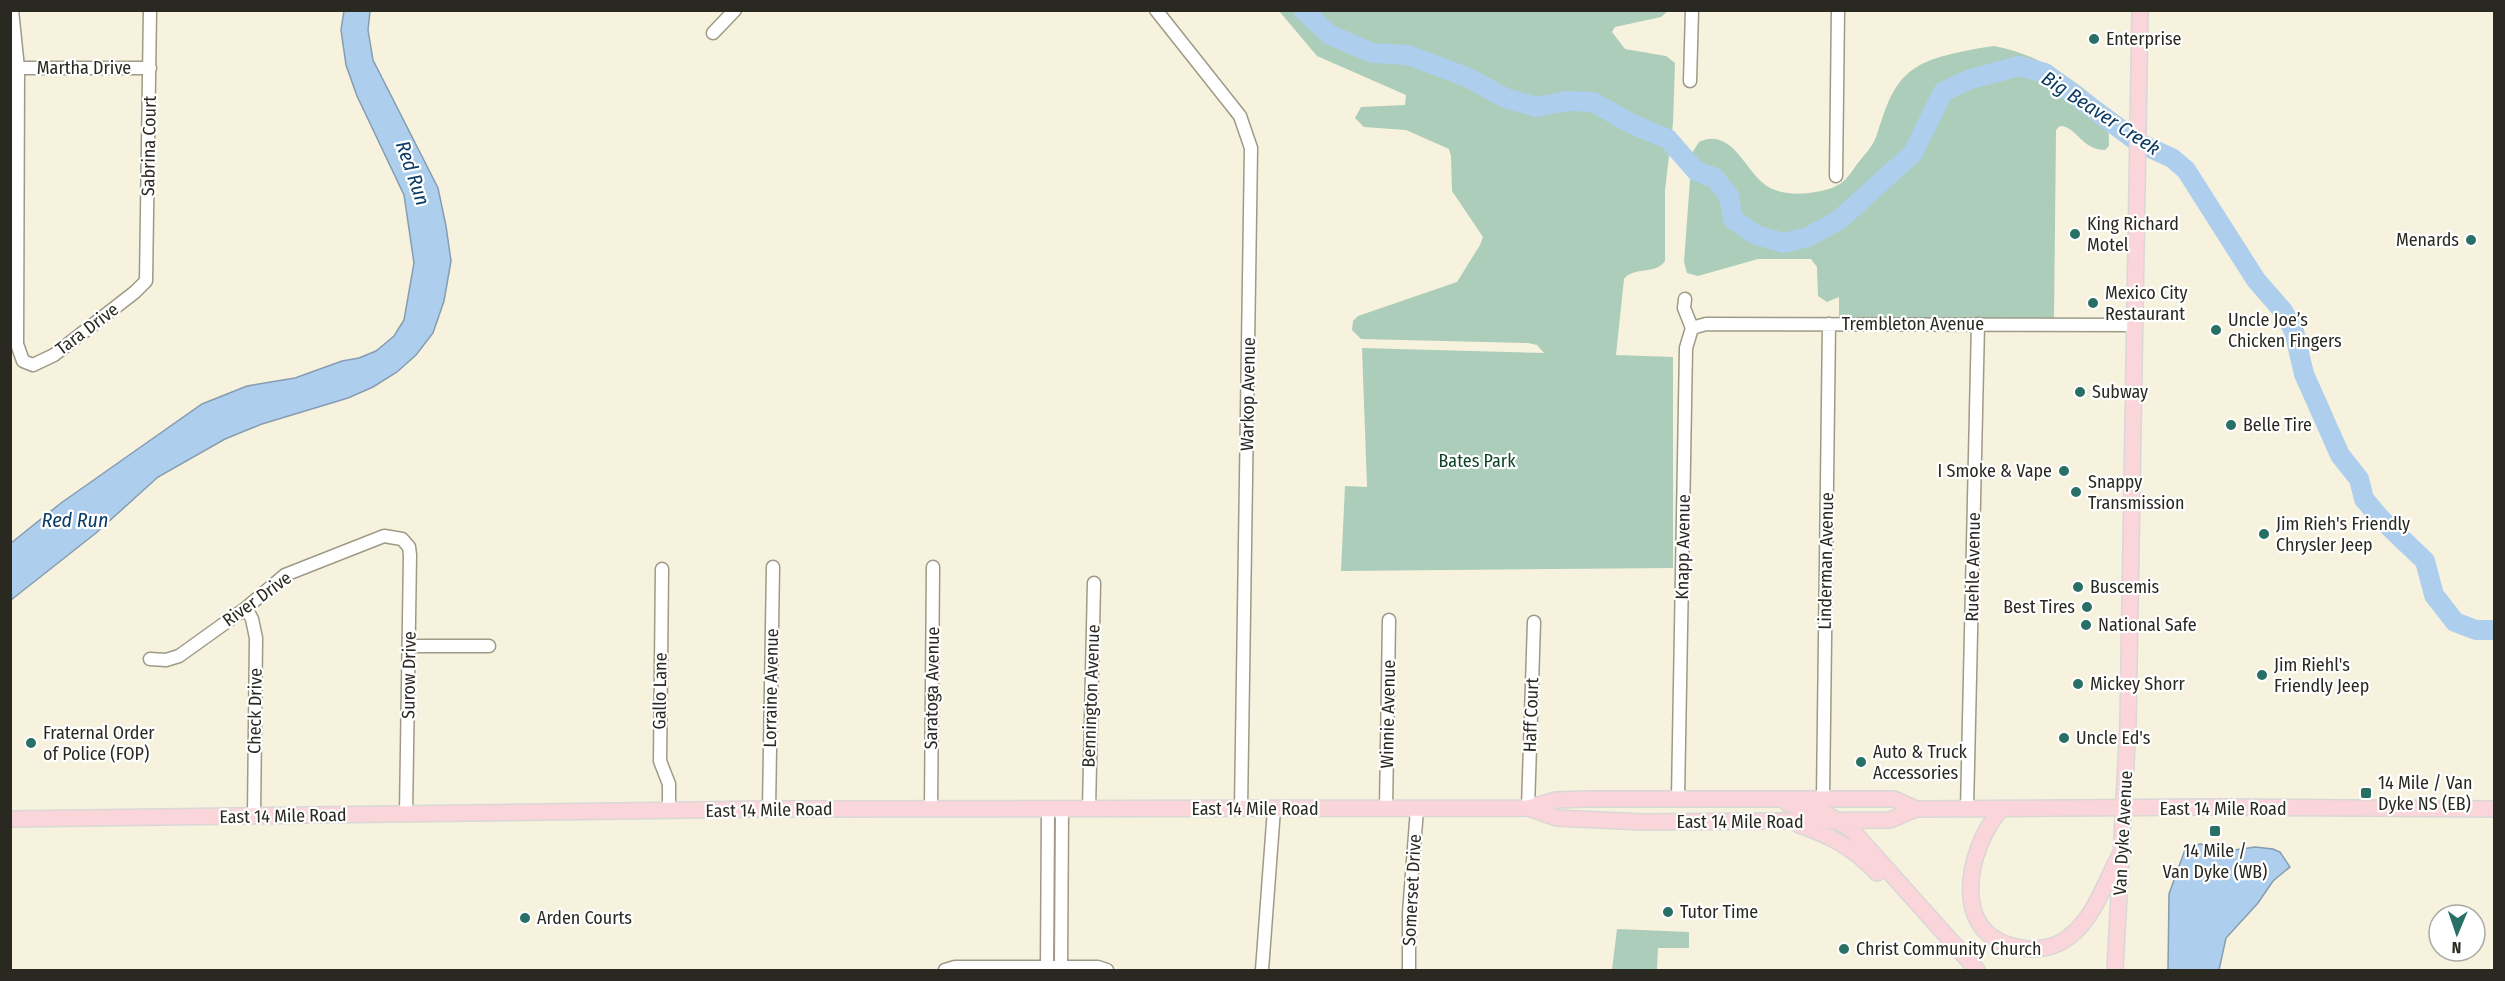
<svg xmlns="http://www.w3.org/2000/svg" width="2505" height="981" font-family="'Fira Sans Condensed',sans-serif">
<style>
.green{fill:#abcdb9}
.water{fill:#aeceee;stroke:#869cb0;stroke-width:1.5}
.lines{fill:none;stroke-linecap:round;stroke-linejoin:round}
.river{stroke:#aeceee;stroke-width:20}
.minor-casing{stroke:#9e9a87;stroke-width:15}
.major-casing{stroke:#d9d8d7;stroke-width:18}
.minor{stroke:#fff;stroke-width:12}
.major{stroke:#fad5da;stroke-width:15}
.poi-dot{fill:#286f66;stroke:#fff;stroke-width:2}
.labels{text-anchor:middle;stroke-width:4.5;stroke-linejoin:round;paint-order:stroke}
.poi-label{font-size:18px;fill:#2a2921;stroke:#fff;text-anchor:start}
.street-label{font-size:18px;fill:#2a2921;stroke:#fff}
.park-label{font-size:18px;fill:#0e432a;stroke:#fff}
.water-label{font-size:20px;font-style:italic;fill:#0b3b64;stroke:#fff}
</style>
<rect width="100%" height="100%" fill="#f7f2de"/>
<path class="green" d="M1279,11H1668L1661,17L1615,27L1612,32L1625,49L1666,56L1675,63L1673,123L1665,190V261C1656,275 1634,266 1624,279L1616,355L1673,357V568L1341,571L1345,486L1367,487L1362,348L1544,353L1537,345L1528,343L1361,339L1352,330L1353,321L1358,316L1457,282L1480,245L1483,237L1452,191L1451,156L1449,149L1406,130L1364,127L1355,118L1361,107L1405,105L1406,95L1317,56Z
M1994,46C2038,54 2076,79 2108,110L2109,146L2105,150C2082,150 2076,126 2060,126L2056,130L2054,320H1839V297L1827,302L1818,296L1817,267L1811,259H1758L1698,276L1687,273L1684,262L1692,153L1699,142C1734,126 1746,176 1770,188C1789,197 1813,194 1832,188C1843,184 1849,176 1855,167C1862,157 1872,148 1876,137C1886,109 1891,81 1920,65C1938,55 1973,49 1994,46Z
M1617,929L1689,932V948H1658L1657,970H1612Z"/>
<path class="water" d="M344,11H370L368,30L373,60L438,188L446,226L451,261L444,301L433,333L416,355L397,372L373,387L348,398L262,424L225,439L158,477L96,533L11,600V543L61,503L202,404L247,386L295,378L342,361L359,358L376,351L394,336L404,320L414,263L404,195L357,96L346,65L341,30Z
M2200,844L2234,850L2255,847L2273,849L2280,852L2290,867L2273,881L2258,903L2226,938L2219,970H2168L2169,894L2186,847Z"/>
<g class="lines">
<path class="river" d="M1303,10L1330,35L1372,53L1408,55L1469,78L1505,98L1537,107L1566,101L1593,102L1632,124L1668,139L1696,171L1715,178L1729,196L1733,219L1756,235L1784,243L1808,237L1839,220L1913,153L1943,92L1968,80L2019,66L2045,73L2139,143L2172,158L2186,170L2256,280L2283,311L2294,331L2304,374L2340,455L2359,479L2364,499L2380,518L2425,561L2434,595L2455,622L2476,630H2494"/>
<g class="minor-casing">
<path id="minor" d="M12,10L18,68L17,344L23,361L33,365L54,355L135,292L146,281L150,10
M1156,10L1240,116L1251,148L1241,809
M713,33L735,10
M18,68H150
M1690,81L1692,10
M1836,176L1838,10
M1692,328L1706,324L2135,325
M662,569L660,761L669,784V811
M246,608L252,619L256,638L254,816
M409,646H489
M150,659L166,660L179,656L246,608L285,575L384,536L402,539L409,547L410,555L406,814
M1678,798L1686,348L1692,328L1684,308L1685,299
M1823,798L1829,324
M1528,808L1534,622
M769,809L773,567
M931,809L933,567
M1089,809L1094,583
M1386,809L1389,620
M1967,809L1978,324
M1047,967L1048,809
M1061,967L1062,809
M945,970L955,967H1098L1107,970
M1262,970L1274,809
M1409,970V913L1417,809"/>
</g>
<g class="major-casing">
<path id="major" d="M1788,804L1823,812L1851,829L1977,970
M1528,808L1557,818L1643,822L1890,820L1916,809L2213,807L2494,809
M2001,809C1966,850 1948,938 2022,948C2039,951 2057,947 2070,936C2094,918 2106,880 2120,855
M10,819L769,809L1528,808L1556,800L1587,799H1894L1916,809
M1799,825C1831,836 1854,848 1877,873
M2115,970L2128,724L2140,10"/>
</g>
<use href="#minor" class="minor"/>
<use href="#major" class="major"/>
</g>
<g class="poi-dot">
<circle cx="2094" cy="39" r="6"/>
<circle cx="2075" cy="234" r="6"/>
<circle cx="2471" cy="240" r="6"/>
<circle cx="2093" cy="303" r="6"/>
<circle cx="2216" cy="330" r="6"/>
<circle cx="2080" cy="392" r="6"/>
<circle cx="2231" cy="425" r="6"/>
<circle cx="2064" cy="471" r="6"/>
<circle cx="2076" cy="492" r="6"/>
<circle cx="2264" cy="534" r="6"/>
<circle cx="2078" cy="587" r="6"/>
<circle cx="2087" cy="607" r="6"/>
<circle cx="2086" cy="625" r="6"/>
<circle cx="2262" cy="675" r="6"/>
<circle cx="2078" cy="684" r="6"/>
<circle cx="2064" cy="738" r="6"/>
<circle cx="31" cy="743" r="6"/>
<circle cx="1861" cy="762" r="6"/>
<rect x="2360" y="787" width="12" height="12" rx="3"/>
<rect x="2209" y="825" width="12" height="12" rx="3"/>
<circle cx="1668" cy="912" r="6"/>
<circle cx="525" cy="918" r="6"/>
<circle cx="1844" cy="949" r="6"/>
</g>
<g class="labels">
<g class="poi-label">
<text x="2106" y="45">Enterprise</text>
<text x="2087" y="230">King Richard<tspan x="2087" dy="21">Motel</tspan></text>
<text x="2459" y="246" text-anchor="end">Menards</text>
<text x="2105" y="299">Mexico City<tspan x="2105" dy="21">Restaurant</tspan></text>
<text x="2228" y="326">Uncle Joe’s<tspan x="2228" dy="21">Chicken Fingers</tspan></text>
<text x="2092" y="398">Subway</text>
<text x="2243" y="431">Belle Tire</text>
<text x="2052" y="477" text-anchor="end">I Smoke &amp; Vape</text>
<text x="2088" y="488">Snappy<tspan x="2088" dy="21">Transmission</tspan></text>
<text x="2276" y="530">Jim Rieh's Friendly<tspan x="2276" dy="21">Chrysler Jeep</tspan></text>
<text x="2090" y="593">Buscemis</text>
<text x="2075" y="613" text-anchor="end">Best Tires</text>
<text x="2098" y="631">National Safe</text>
<text x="2274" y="671">Jim Riehl's<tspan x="2274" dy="21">Friendly Jeep</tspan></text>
<text x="2090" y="690">Mickey Shorr</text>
<text x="43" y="739">Fraternal Order<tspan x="43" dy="21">of Police (FOP)</tspan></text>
<text x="2076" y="744">Uncle Ed's</text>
<text x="1873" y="758">Auto &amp; Truck<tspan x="1873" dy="21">Accessories</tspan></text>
<text x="2378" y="789">14 Mile / Van<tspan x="2378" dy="21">Dyke NS (EB)</tspan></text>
<text x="2215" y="857" text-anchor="middle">14 Mile /<tspan x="2215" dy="21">Van Dyke (WB)</tspan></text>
<text x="1680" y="918">Tutor Time</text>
<text x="537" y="924">Arden Courts</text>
<text x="1856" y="955">Christ Community Church</text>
</g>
<g class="street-label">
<text x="84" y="74">Martha Drive</text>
<text transform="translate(149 146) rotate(-89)" y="6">Sabrina Court</text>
<text x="1913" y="330">Trembleton Avenue</text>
<text transform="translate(87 329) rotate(-37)" y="6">Tara Drive</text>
<text transform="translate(1248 394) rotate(-89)" y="6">Warkop Avenue</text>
<text transform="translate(1683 547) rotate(-89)" y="6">Knapp Avenue</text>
<text transform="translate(1826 561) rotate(-89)" y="6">Linderman Avenue</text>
<text transform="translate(1973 567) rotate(-89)" y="6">Ruehle Avenue</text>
<text transform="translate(257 599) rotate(-36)" y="6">River Drive</text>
<text transform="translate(409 675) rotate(-89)" y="6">Surow Drive</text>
<text transform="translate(771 688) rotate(-89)" y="6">Lorraine Avenue</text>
<text transform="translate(932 688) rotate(-89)" y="6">Saratoga Avenue</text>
<text transform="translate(660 691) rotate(-89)" y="6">Gallo Lane</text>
<text transform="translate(1091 696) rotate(-88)" y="6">Bennington Avenue</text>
<text transform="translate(255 711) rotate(-89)" y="6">Check Drive</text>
<text transform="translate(1388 714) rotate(-89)" y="6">Winnie Avenue</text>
<text transform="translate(1531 715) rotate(-88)" y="6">Haff Court</text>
<text x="1255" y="815">East 14 Mile Road</text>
<text x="2223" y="815">East 14 Mile Road</text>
<text transform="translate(769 810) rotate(-1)" y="6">East 14 Mile Road</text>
<text transform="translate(283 816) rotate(-1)" y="6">East 14 Mile Road</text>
<text x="1740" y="828">East 14 Mile Road</text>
<text transform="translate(2123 833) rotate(-87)" y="6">Van Dyke Avenue</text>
<text transform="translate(1412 890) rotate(-87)" y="6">Somerset Drive</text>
</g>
<g class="park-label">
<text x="1477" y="467">Bates Park</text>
</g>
<g class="water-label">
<text transform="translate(2101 113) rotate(33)" y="7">Big Beaver Creek</text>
<text transform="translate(413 173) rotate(71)" y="7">Red Run</text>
<text x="75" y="527">Red Run</text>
</g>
</g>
<rect width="2505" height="981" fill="none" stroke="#2a2921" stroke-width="24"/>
<g transform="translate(2457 933) rotate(182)"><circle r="28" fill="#ffffff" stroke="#aaa9a6" stroke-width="1.5"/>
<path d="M0-4.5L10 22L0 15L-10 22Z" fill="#286f66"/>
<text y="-9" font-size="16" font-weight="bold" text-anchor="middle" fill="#2a2921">N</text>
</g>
</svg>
